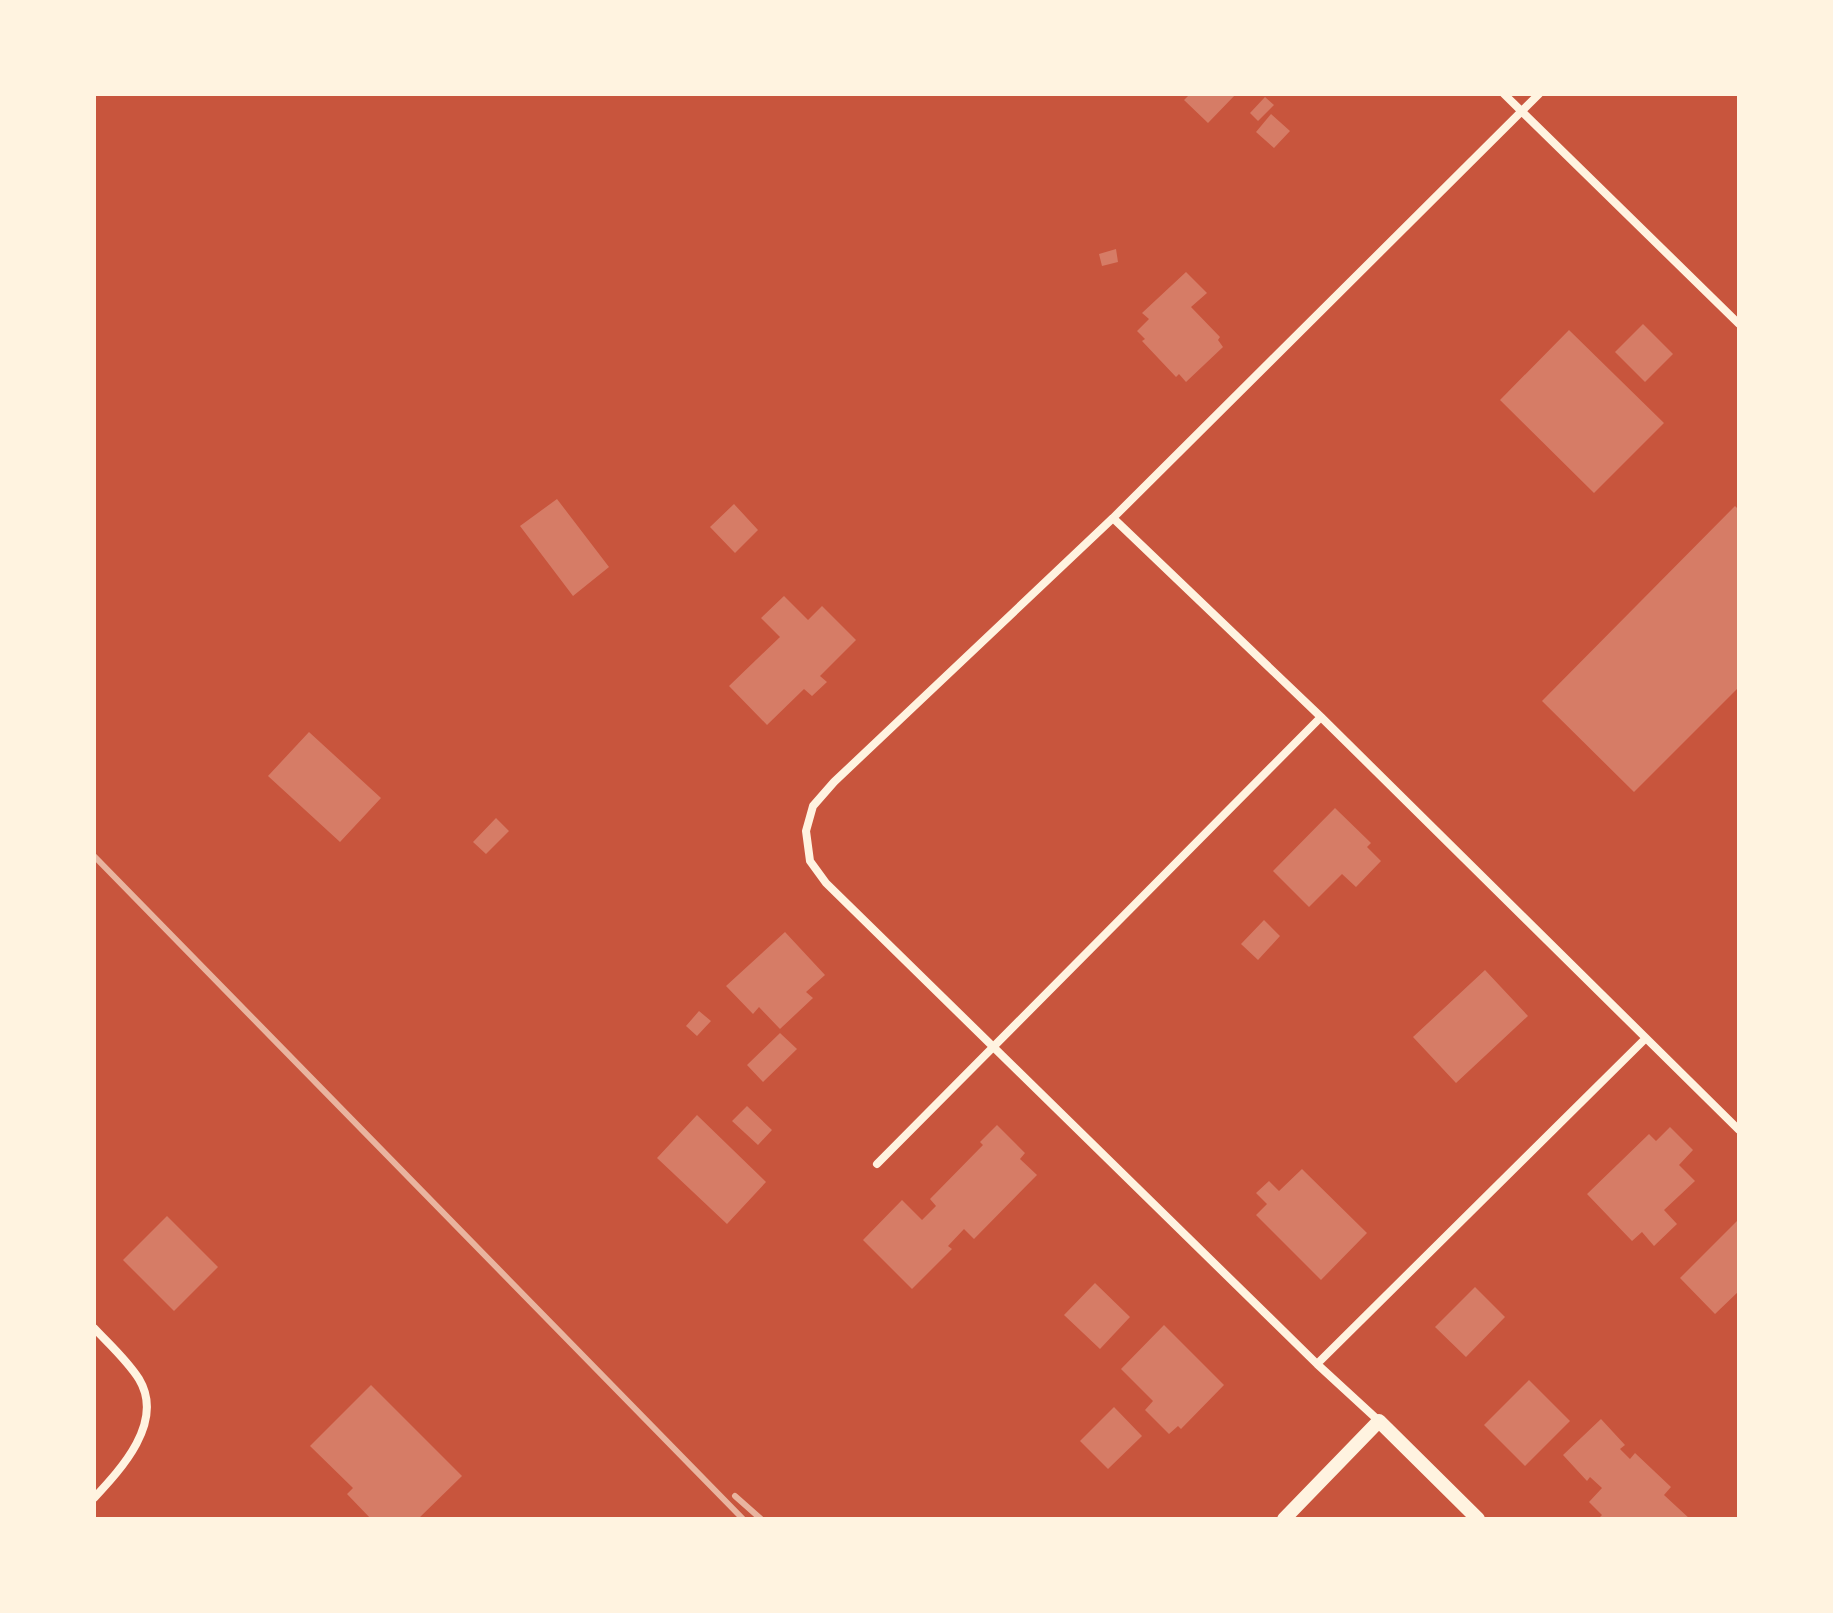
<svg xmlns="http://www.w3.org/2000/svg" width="1833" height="1613" font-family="Karla,sans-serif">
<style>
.building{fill:#d67c66}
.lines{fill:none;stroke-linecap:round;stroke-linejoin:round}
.minor{stroke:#fff3e0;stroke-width:8}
.tertiary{stroke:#fff3e0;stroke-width:14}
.rail{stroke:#e9b49f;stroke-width:6}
</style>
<rect width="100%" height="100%" fill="#c8553d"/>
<path class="building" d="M1190,94H1236L1208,123L1184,100Z
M1265,97L1274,105L1258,121L1250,113Z
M1271,114L1290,131L1274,148L1256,132Z
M1116,249L1118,262L1102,266L1099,254Z
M1186,272L1207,293L1191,307L1220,337L1218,340L1223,347L1186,382L1179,374L1176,377L1142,341L1145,339L1137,331L1149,319L1142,313Z
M1643,324L1673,354L1645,382L1615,352Z
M1569,330L1664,423L1594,493L1500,400Z
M557,499L609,567L573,596L520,526Z
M734,504L758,530L735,553L710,527Z
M1735,506L1739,510V687L1634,792L1542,701Z
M784,596L808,620L822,606L856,640L820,676L827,682L812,696L804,689L767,725L729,686L780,637L761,618Z
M309,732L381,798L340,842L268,776Z
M1335,808L1371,843L1367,847L1381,861L1356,887L1342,874L1309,907L1273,871Z
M496,818L509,831L486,854L473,842Z
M1264,920L1280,936L1258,960L1241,944Z
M785,932L825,975L806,992L813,998L780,1029L759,1007L753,1014L726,986Z
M1485,970L1528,1016L1456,1083L1413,1037Z
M699,1011L711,1021L697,1036L686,1026Z
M780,1033L797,1049L763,1082L747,1065Z
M747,1106L772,1130L758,1145L732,1121Z
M697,1115L766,1182L727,1224L657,1158Z
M997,1125L1025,1153L1020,1159L1037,1175L974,1239L964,1229L948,1246L952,1249L912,1289L863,1240L902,1200L922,1220L936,1206L930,1199L983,1145L980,1142Z
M1670,1127L1693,1150L1679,1165L1695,1181L1664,1210L1677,1224L1654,1246L1642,1232L1632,1241L1587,1194L1649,1134L1656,1141Z
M1302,1169L1367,1233L1321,1280L1256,1215L1267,1204L1256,1193L1269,1181L1279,1191Z
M167,1216L218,1267L174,1311L123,1260Z
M1739,1219V1291L1715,1314L1680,1278Z
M1095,1283L1130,1317L1100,1349L1064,1315Z
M1475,1287L1505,1317L1466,1357L1435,1327Z
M1164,1325L1224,1385L1181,1429L1178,1426L1169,1434L1145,1410L1153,1401L1121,1369Z
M1529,1380L1570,1421L1525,1466L1484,1425Z
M371,1385L462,1476L418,1519H371L347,1494L353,1488L310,1446Z
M1114,1407L1142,1436L1108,1469L1080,1441Z
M1601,1419L1625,1445L1620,1449L1630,1459L1635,1453L1671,1487L1664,1495L1690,1519H1598L1602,1515L1589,1502L1602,1488L1590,1477L1587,1481L1563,1455Z"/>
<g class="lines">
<path class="minor" d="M1504,94L1739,324
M1113,518L1321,717L1739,1130
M877,1164L1321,717
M94,1328C109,1344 127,1360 139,1379C165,1422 121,1469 94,1498
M1317,1364L1646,1038
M1379,1421L1317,1364L826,883L810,861L806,831L813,806L834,782L1113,518L1539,94"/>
<path class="tertiary" d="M1284,1519L1379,1421L1478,1519"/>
<path class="rail" d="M94,856L743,1519
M735,1496L761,1519"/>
</g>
<rect width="1833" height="1613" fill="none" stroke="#fff3e0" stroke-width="192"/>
</svg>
